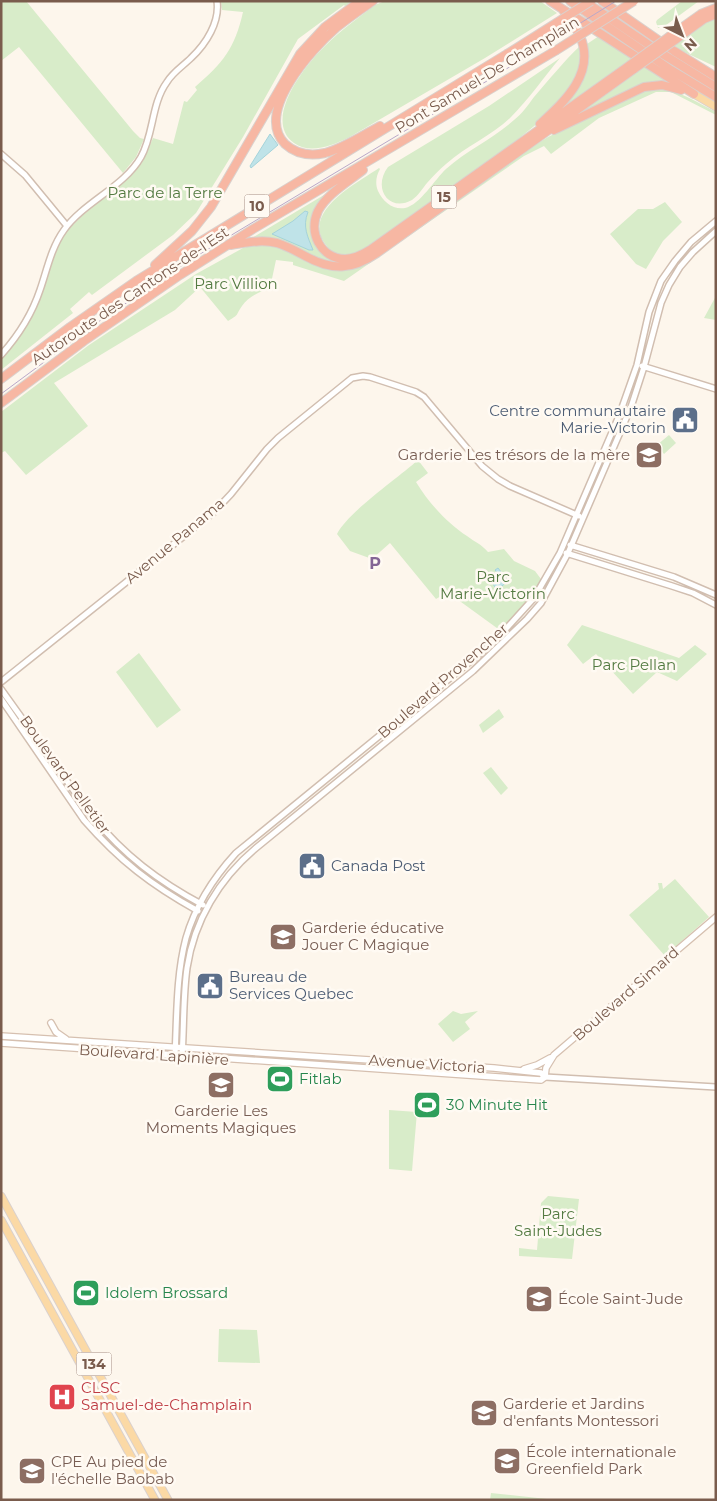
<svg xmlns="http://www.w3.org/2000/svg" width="717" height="1501" font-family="Montserrat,sans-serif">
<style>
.green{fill:#d8ecc9}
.water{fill:#bfe3e8;stroke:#a5d3da}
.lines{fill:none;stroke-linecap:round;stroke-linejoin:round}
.tertiary-casing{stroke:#d1beb0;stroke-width:8}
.secondary-casing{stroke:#d6c0b0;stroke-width:8}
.primary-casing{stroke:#dad1cd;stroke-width:9}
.motorway-casing{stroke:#dad1cd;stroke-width:10}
.tertiary{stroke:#fff;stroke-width:5}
.secondary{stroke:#fff;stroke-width:5.5}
.primary{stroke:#fbd9a5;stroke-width:7}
.motorway{stroke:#f7b7a3;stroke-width:8}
.tram{stroke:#b9a8c9;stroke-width:1}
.motorway-bridge-casing{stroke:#dad1cd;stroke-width:10;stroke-linecap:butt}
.motorway-bridge{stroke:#f7b7a3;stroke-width:8}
.labels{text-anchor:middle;stroke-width:5;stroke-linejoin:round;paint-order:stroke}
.shield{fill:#fffaf3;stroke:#a28b7f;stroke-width:1}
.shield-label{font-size:14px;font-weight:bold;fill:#7a5c4d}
.street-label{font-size:15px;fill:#7a5c4d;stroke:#fffaf3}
.park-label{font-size:15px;fill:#537a41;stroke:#fffaf3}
.service-label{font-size:15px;fill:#4e5e75;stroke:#fffaf3;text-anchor:start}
.education-label{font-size:15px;fill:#785e54;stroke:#fffaf3;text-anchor:start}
.leisure-label{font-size:15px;fill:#27864d;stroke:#fffaf3;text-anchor:start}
.health-label{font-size:15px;fill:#be3a42;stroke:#fffaf3;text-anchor:start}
.neighbourhood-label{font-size:16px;font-weight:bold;fill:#846695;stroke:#fffaf3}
</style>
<rect width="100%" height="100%" fill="#fdf6ec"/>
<path class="green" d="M1,1H26L133,131L140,138L144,139L136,157L123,173L19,47L1,61Z
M221,1H352L345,6L344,5L298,39L243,137L196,213L173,235L92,295L89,292L70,309L73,313L1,370V359L19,338L35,309L57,248L66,232L82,216L133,174L140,163L141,164L143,161L153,138L173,144L184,101L187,102L197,90L195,87C223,63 235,48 243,12L222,10Z
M385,1H540L557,13L485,58L348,138C333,145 310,155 294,143C262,120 305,65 325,46C340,31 358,18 375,5Z
M682,1H699L662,28H658L656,22L657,20Z
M716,18V67L680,50L674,45L705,23Z
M599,36L634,59L554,116C578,90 589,81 587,44Z
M580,46C581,58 582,69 576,79C567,95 547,115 533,127C491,162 440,197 395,228C382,237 368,251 353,254C342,256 332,254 326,245C300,212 357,183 379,168L380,169C376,176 375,184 378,191C383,202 393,210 405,208C420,205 435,179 446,169C467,150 493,139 514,120C522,114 528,105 534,97C549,80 563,62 580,46Z
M560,58C544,77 529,99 511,117C493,135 466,146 446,164C439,170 433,176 427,183C422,189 418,196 412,200C389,213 372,188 388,167L489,106Z
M645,66L673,85L655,82L564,123Z
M664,88C682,93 699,103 716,112V115L671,92H656L599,118L551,154L544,146L524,156L344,281L293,265V262L276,260L270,288C261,291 248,297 242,306C235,316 240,314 228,321L200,287L175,310L54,383L88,426L26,475L5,451L1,453V412L89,345L196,274L243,248L257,244L281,247L341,270L365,264L527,150L548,137L644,90Z
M324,195L326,198L320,205L316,244L347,262L348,264L324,262L283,242L253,239L252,238Z
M665,202L682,222L663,241L646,269L636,264L610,234L638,209H653Z
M716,296V320L704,318Z
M669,435L676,443L664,454L657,445Z
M418,460L428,473L416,482C428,502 447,523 467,536C476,543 480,543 488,552L504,549L514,561L535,571L544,583L501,631L450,594L446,593L436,599L390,543L372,559L350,551L337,534C348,512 398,478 418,460Z
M582,625L679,658L695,645L707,654L677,681L657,672L633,694L596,654L583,664L567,645Z
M139,653L181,710L157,728L116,672Z
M499,709L504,717L483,733L479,725Z
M491,767L508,788L501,795L483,773Z
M675,879L709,917L665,956L629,915L659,889L658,883H662L663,889Z
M453,1011L461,1014L478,1011L465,1022L470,1029L453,1042L438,1024Z
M389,1110L417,1112L412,1171L389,1169Z
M548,1196L579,1199L572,1259L519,1256V1248L537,1250L541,1203Z
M219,1329L257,1330L260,1363L218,1362Z
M491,1493L547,1499V1500H490Z"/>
<path class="water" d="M270,134L278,145L251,168L250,166Z
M305,211L308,212C302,227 308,237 313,250H309L272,234L293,221Z
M498,568L508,581L497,590L493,584L501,577L495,570Z"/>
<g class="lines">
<g class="tertiary-casing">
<path id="tertiary" d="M1,154L25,175L67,226
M1,355C18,336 32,314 40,290C47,270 51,248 64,230C84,202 124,187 141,157C154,134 151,104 167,82C173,72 183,66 191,58C206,44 220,22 217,1
M642,366L716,389
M570,545L674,577L716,595
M566,553L672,586L693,593L716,605
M1,682L214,512L231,494L267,449L278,438L352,378L363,376L370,377L416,392L424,397L482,466L498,479L510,486L579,516
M1,689L92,816C124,855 158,881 203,905
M1,699L84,820C120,861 151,885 198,911
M175,1056C177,1017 176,976 186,938C195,907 214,877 236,853L494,642L534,598L560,553L619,416L637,365L649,312L661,281L675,261L691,242L716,221
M182,1056C184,1027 183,997 187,968C194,921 219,879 256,848L473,671L527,619L541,603L568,553L631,407L644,367L661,303L669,285L680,267L693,252L716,231
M545,1077L716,1087"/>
</g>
<g class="secondary-casing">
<path id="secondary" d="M51,1023L56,1032L66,1039
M1,1036L494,1068L541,1073L545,1077
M1,1043L541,1080L545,1077
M524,1069L537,1065L550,1058
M545,1077L546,1068L554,1055L716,917"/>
</g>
<g class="primary-casing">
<path id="primary" d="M694,94L716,107
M1,1196L168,1500
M1,1220L155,1500"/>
</g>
<g class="motorway-casing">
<path id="motorway" d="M373,1C360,10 348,18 336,28C312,49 254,112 285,144C296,154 311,156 325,153C344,148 363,135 380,126
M550,1L694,94
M570,1L671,70L716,97
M584,1L661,53L716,87
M602,1L674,51L716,77
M670,36L701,14L716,8
M675,40L704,19L716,14
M540,124C565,101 596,73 580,36C576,27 569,19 563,10
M554,130L644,87L662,85L681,90
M363,170C348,182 327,194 318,211C308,232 320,258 345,259C354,259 362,255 370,250L630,65
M231,245C246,243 261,239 277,243C287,246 296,251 305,256C332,271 352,270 377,253L634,69
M155,265L192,231L211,207L300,54L325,27L360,1
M1,379L70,327L136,281L507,54
M1,403L84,341L180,275L253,229L555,51"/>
</g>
<use href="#tertiary" class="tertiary"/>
<use href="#secondary" class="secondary"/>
<use href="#primary" class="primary"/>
<use href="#motorway" class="motorway"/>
<path class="tram" d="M1,394L101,320L190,260L453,102L616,1"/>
<g class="motorway-bridge-casing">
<path id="motorway-bridge" d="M555,51L634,1
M507,54L591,1
M630,65L670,36
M634,69L675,40"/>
</g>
<use href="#motorway-bridge" class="motorway-bridge"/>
</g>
<defs>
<g id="civic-square" transform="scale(1.4375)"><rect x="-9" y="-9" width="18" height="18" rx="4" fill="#5c6f8a" stroke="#fffaf3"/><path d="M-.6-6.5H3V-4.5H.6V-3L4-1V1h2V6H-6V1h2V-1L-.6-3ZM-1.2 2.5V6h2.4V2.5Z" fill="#fff"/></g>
<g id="school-square" transform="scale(1.4375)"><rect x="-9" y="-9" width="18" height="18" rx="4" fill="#8d6e63" stroke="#fffaf3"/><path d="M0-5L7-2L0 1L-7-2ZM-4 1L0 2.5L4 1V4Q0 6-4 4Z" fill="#fff"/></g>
<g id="stadium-square" transform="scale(1.4375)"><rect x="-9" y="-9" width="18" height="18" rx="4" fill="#2e9e5b" stroke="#fffaf3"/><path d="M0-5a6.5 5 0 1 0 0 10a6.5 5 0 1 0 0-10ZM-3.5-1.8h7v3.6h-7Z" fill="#fff"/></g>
<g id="hospital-square" transform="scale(1.4375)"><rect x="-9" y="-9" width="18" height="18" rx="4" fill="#e0444e" stroke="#fffaf3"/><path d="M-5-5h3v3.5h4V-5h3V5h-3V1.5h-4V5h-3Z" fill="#fff"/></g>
</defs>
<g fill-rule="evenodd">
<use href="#civic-square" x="685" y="420"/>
<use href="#school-square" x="649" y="455"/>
<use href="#civic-square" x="312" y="866"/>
<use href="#school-square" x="283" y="937"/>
<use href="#civic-square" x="210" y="986"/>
<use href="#stadium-square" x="280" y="1079"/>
<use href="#school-square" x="221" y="1085"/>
<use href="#stadium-square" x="427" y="1105"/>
<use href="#stadium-square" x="86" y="1293"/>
<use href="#school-square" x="539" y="1299"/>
<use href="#hospital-square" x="62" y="1397"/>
<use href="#school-square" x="484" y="1413"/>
<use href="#school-square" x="507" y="1461"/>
<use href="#school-square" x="32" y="1471"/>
</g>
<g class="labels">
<g class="shield">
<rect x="431.5" y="185.5" width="25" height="23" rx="4"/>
<rect x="244.5" y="194.5" width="25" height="23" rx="4"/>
<rect x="76.5" y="1352.5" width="35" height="23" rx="4"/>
</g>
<g class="shield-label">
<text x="444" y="202">15</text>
<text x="257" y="211">10</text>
<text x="94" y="1369">134</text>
</g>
<g class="street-label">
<text transform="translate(487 75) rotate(-31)" y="5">Pont Samuel-De Champlain</text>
<text transform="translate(130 296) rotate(-34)" y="5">Autoroute des Cantons-de-l'Est</text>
<text transform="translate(175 541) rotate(-40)" y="5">Avenue Panama</text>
<text transform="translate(443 681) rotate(-41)" y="5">Boulevard Provencher</text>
<text transform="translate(65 775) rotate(54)" y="5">Boulevard Pelletier</text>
<text transform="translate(626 994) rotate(-41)" y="5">Boulevard Simard</text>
<text transform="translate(154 1055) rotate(4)" y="5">Boulevard Lapinière</text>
<text transform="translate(427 1064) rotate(4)" y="5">Avenue Victoria</text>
</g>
<g class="park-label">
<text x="165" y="198">Parc de la Terre</text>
<text x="236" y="289">Parc Villion</text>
<text x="493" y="582">Parc<tspan x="493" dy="17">Marie-Victorin</tspan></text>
<text x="634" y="670">Parc Pellan</text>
<text x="558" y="1219">Parc<tspan x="558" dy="17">Saint-Judes</tspan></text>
</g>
<g class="service-label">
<text x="666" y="416" text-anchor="end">Centre communautaire<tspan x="666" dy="17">Marie-Victorin</tspan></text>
<text x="331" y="871">Canada Post</text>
<text x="229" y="982">Bureau de<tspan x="229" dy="17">Services Quebec</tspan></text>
</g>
<g class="education-label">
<text x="630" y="460" text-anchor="end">Garderie Les trésors de la mère</text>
<text x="302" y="933">Garderie éducative<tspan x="302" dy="17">Jouer C Magique</tspan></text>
<text x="221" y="1116" text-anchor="middle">Garderie Les<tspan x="221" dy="17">Moments Magiques</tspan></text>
<text x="558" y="1304">École Saint-Jude</text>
<text x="503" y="1409">Garderie et Jardins<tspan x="503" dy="17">d'enfants Montessori</tspan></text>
<text x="526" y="1457">École internationale<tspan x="526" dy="17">Greenfield Park</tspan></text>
<text x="51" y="1467">CPE Au pied de<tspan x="51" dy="17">l'échelle Baobab</tspan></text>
</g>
<g class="leisure-label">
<text x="299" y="1084">Fitlab</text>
<text x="446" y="1110">30 Minute Hit</text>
<text x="105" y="1298">Idolem Brossard</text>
</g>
<g class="health-label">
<text x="81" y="1393">CLSC<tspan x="81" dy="17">Samuel-de-Champlain</tspan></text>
</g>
<g class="neighbourhood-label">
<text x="375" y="569">P</text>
</g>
</g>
<rect width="717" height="1501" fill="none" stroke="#7a5c4d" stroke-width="5"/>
<g transform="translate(682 35) rotate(138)" stroke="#fffaf3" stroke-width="4" paint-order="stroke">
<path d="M0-4L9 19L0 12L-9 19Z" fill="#7a5c4d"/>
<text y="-8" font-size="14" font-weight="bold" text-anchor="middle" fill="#7a5c4d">N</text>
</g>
</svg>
